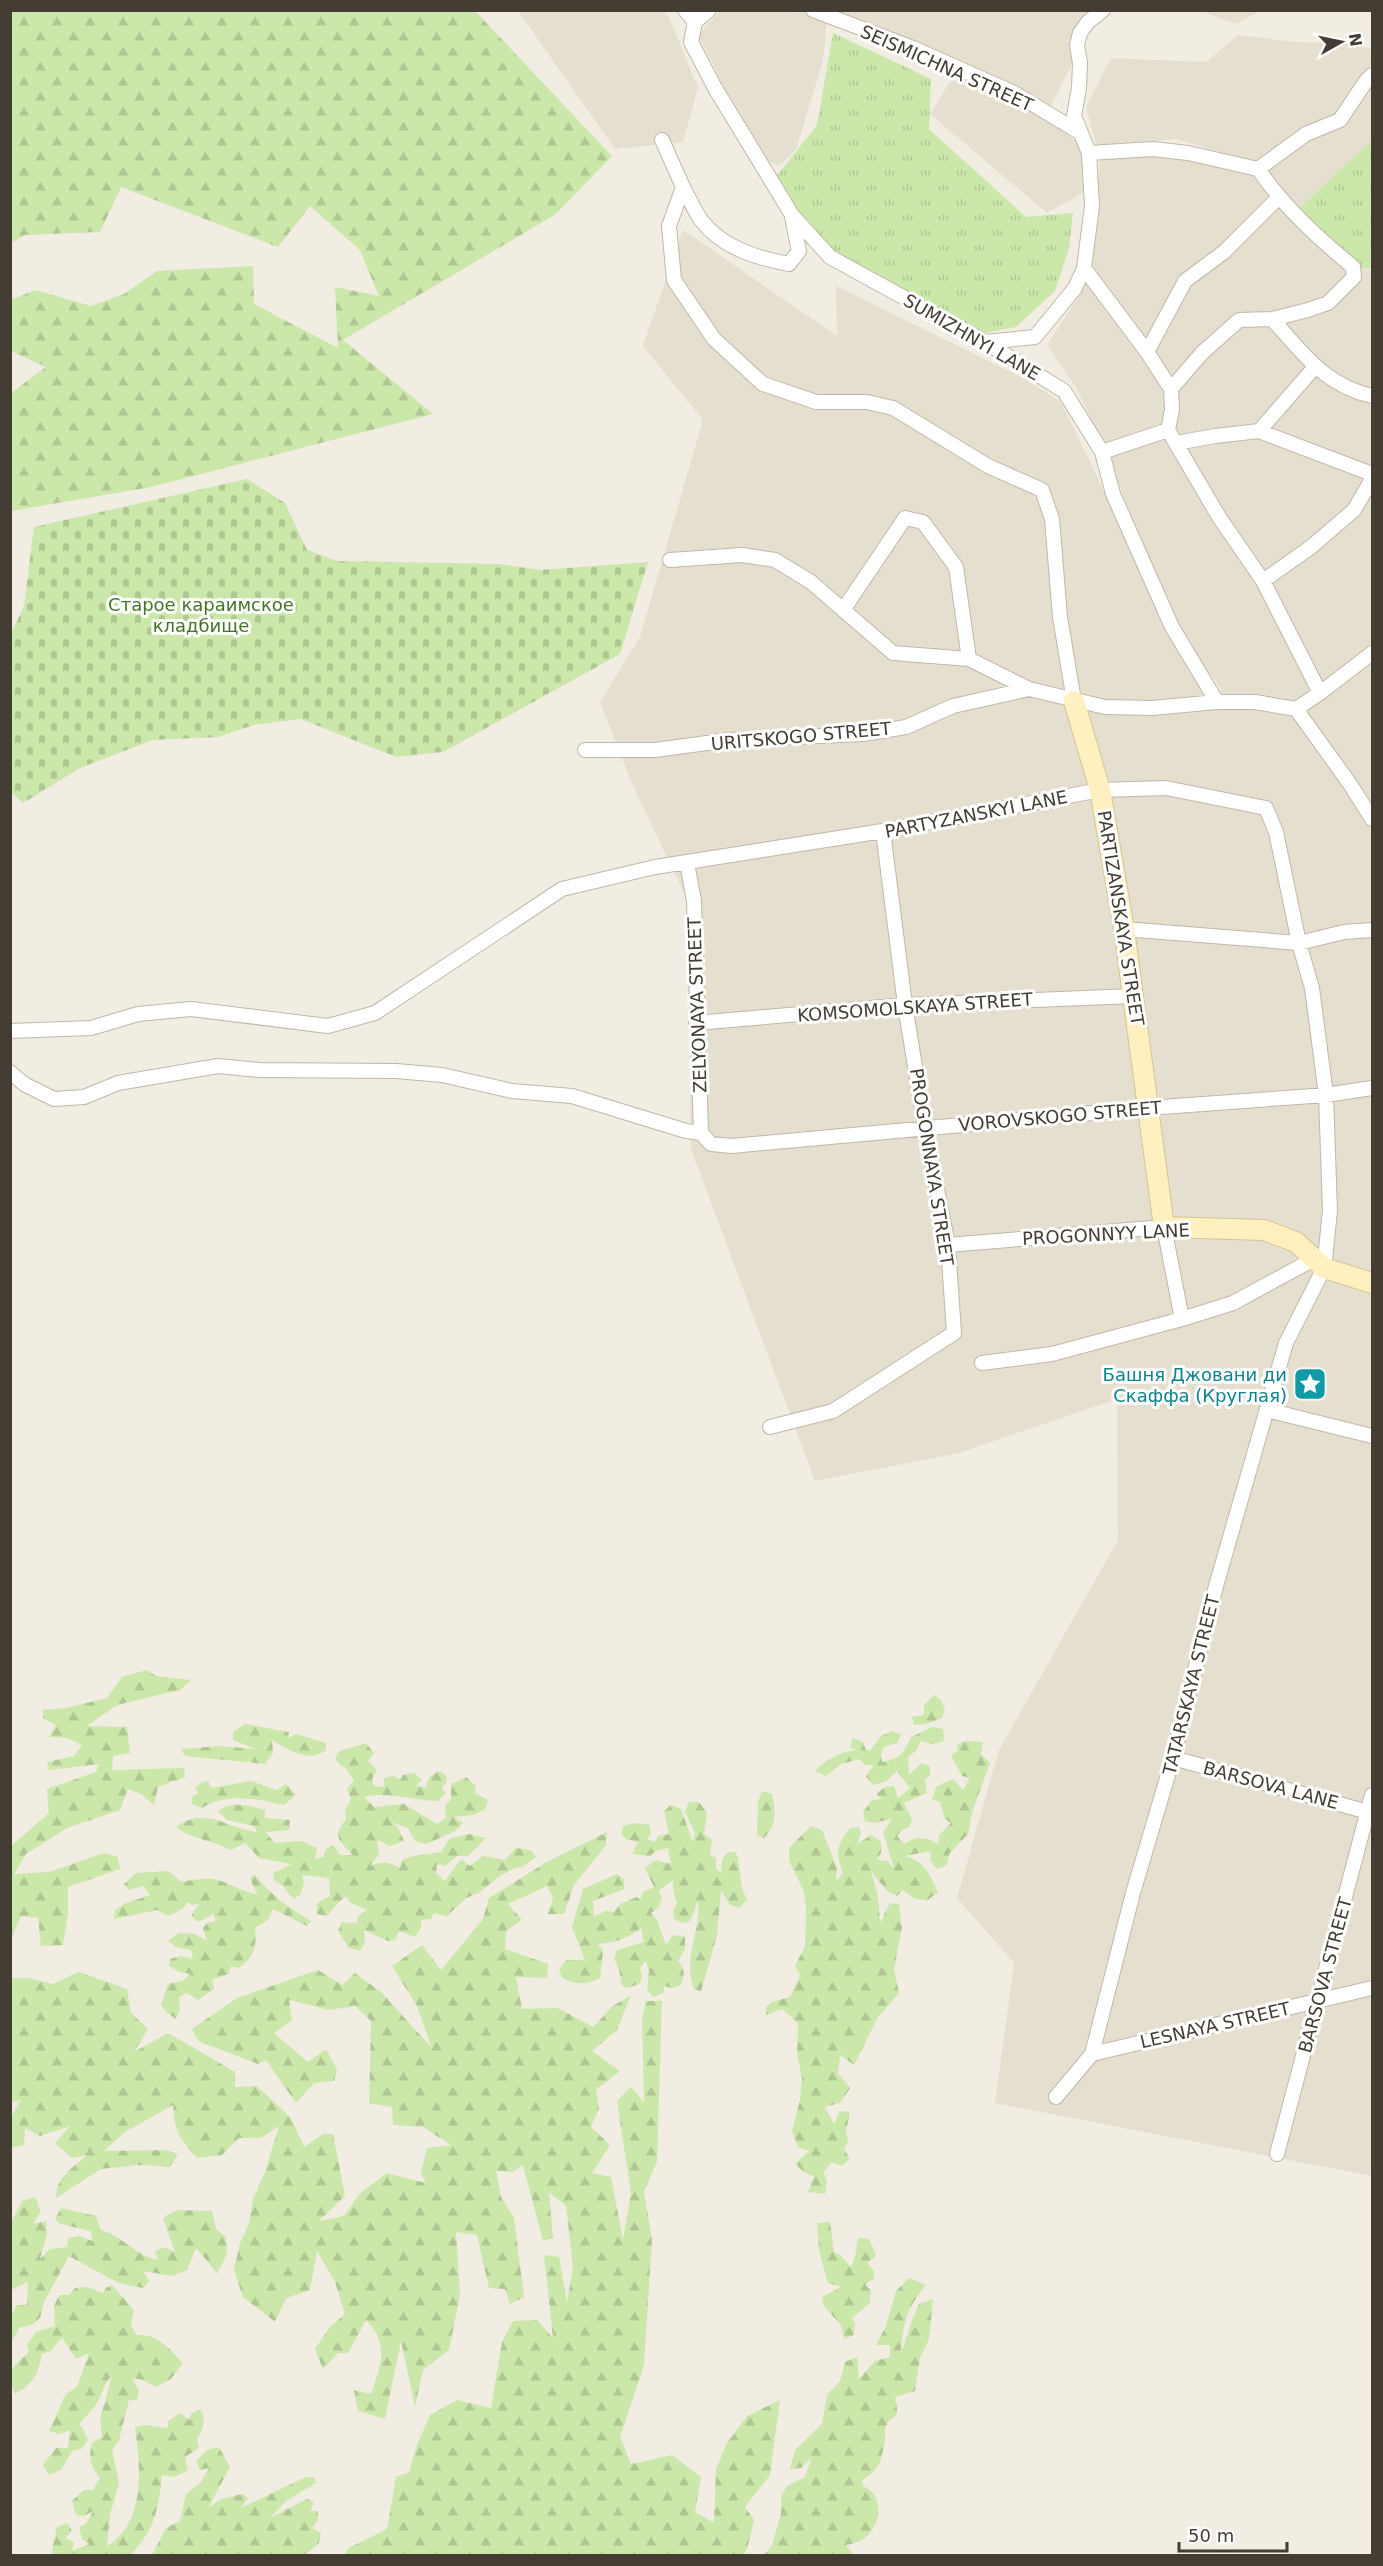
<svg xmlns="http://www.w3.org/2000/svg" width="1383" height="2566" font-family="'DejaVu Sans',sans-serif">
  <defs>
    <pattern id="grass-tufts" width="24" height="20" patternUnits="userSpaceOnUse" patternTransform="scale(1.5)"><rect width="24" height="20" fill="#cbe7aa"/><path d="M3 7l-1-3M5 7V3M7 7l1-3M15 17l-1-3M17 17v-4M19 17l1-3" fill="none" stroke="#b0c793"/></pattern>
    <pattern id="forest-firs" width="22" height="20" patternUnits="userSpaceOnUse" patternTransform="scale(1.5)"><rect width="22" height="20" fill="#cbe7aa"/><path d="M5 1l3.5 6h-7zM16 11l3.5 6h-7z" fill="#b0c793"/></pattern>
    <pattern id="cemetery-stones" width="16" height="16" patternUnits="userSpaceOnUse" patternTransform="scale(1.5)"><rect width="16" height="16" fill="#cbe7aa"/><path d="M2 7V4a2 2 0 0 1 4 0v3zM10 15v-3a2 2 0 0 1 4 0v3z" fill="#b0c793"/></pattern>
  </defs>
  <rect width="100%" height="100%" fill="#f1ede2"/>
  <path fill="#e5dfd0" d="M779,10L800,13L802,11H828L823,60L796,150L779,166L760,157L698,35L720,11Z
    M518,11H663L669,17L698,88L683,142L615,149Z
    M834,11H1099L1045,117L1081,145L1088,190L1047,213L930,114L951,80L958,61Z
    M1201,11H1261L1235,24Z
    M1238,35L1293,42L1356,43L1372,50V140L1296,211L1257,163L1176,139L1097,147L1086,107L1111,58L1206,62Z
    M1176,151L1256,169L1348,264L1372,271V2176L995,2103L1014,1963L957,1898L999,1750L1118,1540L1117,1399L959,1453L815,1481L691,1149L687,899L633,786L600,702L640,637L703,420L643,346L683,230L837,336L836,286L1023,378L1061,402L1192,672L1223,692L1170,618L1110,461L1076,387L1047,345L1085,287L1094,235L1100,158Z"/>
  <path fill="url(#grass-tufts)" d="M833,33L931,79L929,129L1026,217L1073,213L1069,248L1055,291L1016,327L979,334L828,249L772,182L817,125Z
    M1372,140V269L1353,267L1296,211Z"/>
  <path fill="url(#forest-firs)" d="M11,10L475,11L612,156L556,214L343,340L433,414L151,487L11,511V393L46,367L11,351V300L35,290L91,306L124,294L157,271L253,266L254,304L338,348L335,287L379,296L360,250L310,206L278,247L121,187L100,232L25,235L11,243Z
    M147,1670L156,1676L191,1680L180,1690L117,1705L87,1726L127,1727L130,1753L113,1756L112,1770L184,1768L185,1777L158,1787L154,1805L141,1794L128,1789L120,1810L67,1828L26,1854L14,1874L49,1872L104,1853L118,1857L120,1869L68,1887V1913L63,1945L41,1946L38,1918L21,1916L11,1939V1846L49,1813L47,1789L96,1772L99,1764L49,1770L47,1762L74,1756L82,1745L67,1738L49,1737L56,1725L43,1718V1710L65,1708L107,1698L122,1677Z
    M934,1695L941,1700L945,1710L942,1718L927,1724L914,1725L912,1717L924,1715V1705Z
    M245,1724L289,1732L288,1738L296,1734L326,1743V1750C309,1764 287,1749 272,1740L273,1753L265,1764L185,1756L181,1749L220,1746L256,1749L233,1740V1732Z
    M932,1727L943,1729L944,1741L934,1744L920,1741L917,1750L908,1757L909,1775L922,1763L930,1766V1775L925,1780L927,1793L904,1803L912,1819L909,1827L902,1830L897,1836L904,1844C918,1835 924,1837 938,1844L939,1835L951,1823L945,1819L940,1802L932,1800L936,1787L953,1779L963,1790L970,1778L962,1776L951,1756L958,1750L957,1744L967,1741L983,1742L981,1754L990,1763L973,1809L968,1834L949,1854L947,1865L937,1869L930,1860L931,1851L905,1856C925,1862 930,1874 938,1892L928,1900L915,1899L903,1890L897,1896L887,1891L871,1871L878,1896L880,1923L890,1903L899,1904L902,1927L894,1969L899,1993L878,2017L854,2065L840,2055L838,2073L850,2088L840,2103L825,2107L834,2124L840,2111L850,2112L846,2131L848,2142L844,2149L850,2159L842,2166L832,2162L823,2173L827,2180L825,2194L808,2192L814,2176L805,2173L795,2164L809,2151L798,2147L792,2131L800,2100L802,2078L797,2053L798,2023L782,2009L766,2015V2007L772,2002L790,1997L800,1975L795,1966L805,1946L806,1906L803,1889L789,1861V1848L811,1826L822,1830L837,1868L836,1881L843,1873C835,1851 837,1846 850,1828L859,1827L861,1834L856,1845L871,1835L881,1842V1853L877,1860L887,1861L894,1868L883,1832L892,1819L873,1823L865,1821L863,1812L872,1800L882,1799L876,1794L885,1787L894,1786L898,1798L910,1788L897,1771L885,1782L873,1785L866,1776L874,1765H865L860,1759L841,1764L826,1776L815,1771C828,1758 839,1752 857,1750L850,1747L853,1738L863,1742L866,1750L870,1751L881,1736L893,1731L901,1735L897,1743L884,1747L881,1755L882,1762C900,1759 904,1753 911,1737Z
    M366,1743L374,1753L368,1761L377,1770L372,1779L374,1786L384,1787V1778L393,1776L400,1780L403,1775L414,1773L422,1780L416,1786L427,1788C426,1779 431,1775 439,1771L447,1776L446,1783L442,1787L445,1794L438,1801C415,1801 386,1791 364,1797L374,1807L404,1804L437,1824L446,1818L445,1806L451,1799V1784L466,1777L475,1785L476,1794L488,1800L485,1809L473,1815L454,1817L463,1823L455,1831L427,1844L415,1841L408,1828L391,1822L398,1827L404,1841L390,1846L377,1840L379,1854L370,1866C382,1861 389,1862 400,1868L402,1860L409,1857L441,1852L449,1839L469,1834L486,1838L468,1856H457L445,1866L437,1864L436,1873L445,1881L461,1859L470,1866L483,1856L505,1860L516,1848L531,1850L536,1857L522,1867L512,1869L497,1878L479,1893L466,1898L447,1916L434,1913L431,1919L421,1920V1928L415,1937L399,1931L395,1940L388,1941L364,1930L365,1942L360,1951L349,1948L338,1931L342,1922L357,1923L358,1916L367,1910L351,1903L346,1896L335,1906L327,1916L317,1914V1903L330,1896L329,1878L302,1875L304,1883L300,1895L293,1899L283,1886L274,1880L273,1873L292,1864L259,1858L245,1843L231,1850C215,1841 189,1838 176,1827C207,1805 226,1829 257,1832L254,1826L227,1820L218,1811C233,1800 249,1806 265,1810V1818L290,1820L289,1830L265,1832L275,1843L302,1841L317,1848L315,1859L324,1857L326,1849L333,1845L340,1855H353C340,1841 331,1837 346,1819L345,1811L351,1799L347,1789L354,1781L346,1768L341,1766L335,1758L340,1751Z
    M208,1781L212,1788L251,1781L276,1790L286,1784L296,1795L284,1805C258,1799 226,1792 202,1808L192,1804L191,1798L198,1793L195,1788L202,1782Z
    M762,1791L772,1794C776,1812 777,1825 764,1838L757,1835L758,1802Z
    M689,1802H699L707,1813L704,1834L712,1840L710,1855L716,1858V1869L721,1873L722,1859L728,1852H735L738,1858L742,1889L747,1899L740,1908L730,1905L721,1890L717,1935L701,1992L694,1989C682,1959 701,1932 698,1901L690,1921L682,1923L674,1919L673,1911L677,1903L674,1896L673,1880L659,1891L662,1899L658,1908L651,1913L657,1920L666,1945L673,1935L685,1937V1949L678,1961C685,1969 685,1975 681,1985L672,1988L664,1986L663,1993L653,1997L647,1989L649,1972L646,1961L640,1968L642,1976L640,1983L629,1988L622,1986L619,1969L614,1958L617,1950L644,1942L641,1928C628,1939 615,1942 598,1944L603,1951L600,1978C585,1985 577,1985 562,1978L559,1969L566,1960H585L572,1927L583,1889L617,1874L624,1879V1889L593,1901L594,1917L605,1911L614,1912L620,1904L637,1897L641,1899L643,1892L654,1887L645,1868L656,1860L671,1864L668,1848L656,1851L650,1856L632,1854L638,1842L626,1839L621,1834L623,1826L635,1823L649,1825L651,1833L647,1839L655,1842L658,1836L669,1834L664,1811L671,1805L681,1809L693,1842L695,1833L685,1812Z
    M607,1832L606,1845L574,1885L564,1914H548L553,1897L547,1886L508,1904L522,1920L506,1931L505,1949L548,1964L547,1978L516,1977L522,2009L558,2008L593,2027L613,2006L631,1995L617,2030L592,2051L620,2071L596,2090L599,2108L591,2127L610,2145L592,2173L611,2177L623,2240L631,2193L617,2101L631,2087L644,2102L642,2018L646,2001H662L657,2161L644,2192L652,2240L644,2365L620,2437L631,2464L672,2455L701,2477L695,2512L714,2523L716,2469L727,2443L747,2416L780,2400L770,2475L745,2507L754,2520L747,2549L743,2556L344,2555L349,2548L387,2529L396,2477L409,2472L417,2445L430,2415L457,2400L491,2408L502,2342L513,2321L537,2320L553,2338L544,2255L559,2257L567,2303L573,2266L566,2206L549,2192L553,2238L543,2241L523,2165L512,2172L496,2171L501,2197L514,2218L524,2297L510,2304L505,2289L489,2288L477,2235L456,2232L460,2295L449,2350L423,2370L415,2407L401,2341L385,2419L358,2411L354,2390L371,2394C381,2364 390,2345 366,2320L348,2353H338L323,2369L315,2349L329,2328L345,2314L335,2282L317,2251L310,2290L286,2298L275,2322L243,2297L234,2270L240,2243L249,2224L253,2199L265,2172L279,2126L261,2138H239L222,2155L197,2158C178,2136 175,2133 173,2105L125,2132L104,2151L166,2150L178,2154L170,2167L138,2165L101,2169L56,2198C56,2177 73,2168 87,2155L72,2158L55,2143L70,2126L40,2136L25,2128L24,2145L11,2148V2117L21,2100L11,2102V1978H29L53,1984L79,1972L127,1989L131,2013L148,2029L134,2052L168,2033L235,2072V2087L257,2086L291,2118L304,2147L323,2134H333L345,2196L319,2221L344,2216L360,2193L387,2173L426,2183L421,2173L427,2148L451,2145L423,2127L393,2125L392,2107L369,2103L371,2021L355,2006L329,2010L289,2000L292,2020L274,2033L308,2062L326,2049L337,2070L334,2081L314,2083L296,2103L266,2060L258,2064L198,2041L192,2029L237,1998L318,1970L342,1985L355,1973L381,1992L432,2048L417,2006L392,1966L422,1945L441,1970L483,1919L489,1898L545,1863Z
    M168,1871L182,1882C225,1873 221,1885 258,1895L250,1879L254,1874C271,1895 288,1907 311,1921L307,1926L273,1909L269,1919L255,1928C257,1947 254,1957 239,1968L231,1966L228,1974L212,1980L214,1989L198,2000L187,1993L179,1997L180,2009L176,2019L166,2012L161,2004L168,1984L183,1981L190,1974L180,1972L169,1966L170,1959L181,1956L193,1959L191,1950L176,1947L168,1941L179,1933L195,1934L207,1941L203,1928L207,1923L216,1921L213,1914L198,1922L191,1916L196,1908L200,1904L192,1905L188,1902L182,1909L169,1916L157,1910L114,1919L115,1910L126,1903L150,1895L143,1886L129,1890L124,1884L136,1873Z
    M35,2197L41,2211L33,2224L46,2221L47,2234L40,2259L50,2249L67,2247L68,2238L80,2236L92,2241L91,2231L60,2224L55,2219L61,2208L96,2216L101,2230C122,2236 135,2255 158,2260L155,2252L163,2247L175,2252L163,2218L177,2210L212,2211L216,2229L226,2237L227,2254L217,2273L196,2248L187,2270L172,2276L143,2271L149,2281L143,2288L118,2283L69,2256L44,2302L40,2318L31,2325L19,2328L11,2343V2312L13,2313L17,2305H27L28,2282L11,2290V2223L22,2201Z
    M830,2222L834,2252L841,2256L851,2267L855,2257L858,2238L869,2239L876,2256L867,2263L874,2271V2279L865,2284L871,2291L870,2303L852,2318L855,2325L854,2335L844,2339L841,2325L824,2306L822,2297L841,2287L828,2283L819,2251L817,2223Z
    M909,2278L926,2285C907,2307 902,2325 901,2354L912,2320L919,2304L933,2299L929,2339L920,2358L915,2391L895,2397C901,2423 892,2412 886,2426C884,2430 886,2437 885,2441C881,2461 880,2470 862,2480L863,2486C887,2496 881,2529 860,2541C856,2543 850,2544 846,2545L852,2553L850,2555H764L772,2545L781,2514V2496L787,2486L805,2477L812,2457L801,2468L790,2469L795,2450L822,2424L827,2395L840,2381L845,2362L857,2357L859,2379L875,2361L890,2357V2345H876L886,2326L896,2291Z
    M112,2285L134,2310L131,2324L136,2335C157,2333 169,2349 183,2363L171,2379L155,2387L144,2380L132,2378L139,2391L137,2400H129L119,2440L112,2450L119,2483L110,2515L107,2546C147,2522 140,2466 135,2427L145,2425L168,2428V2421L180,2413L189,2420L191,2414L200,2409C207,2420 203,2428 197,2439L199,2448L185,2457L188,2470L175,2477L162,2475C158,2509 156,2528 131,2554L53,2555C51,2545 56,2538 56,2528L67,2523L72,2531L65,2538L74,2542L72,2551L89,2544L82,2539L79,2527L86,2524L93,2511L84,2516L76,2515L72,2501L84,2490H93L100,2478C91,2467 88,2457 92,2443L102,2437L100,2419L112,2376C102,2384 103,2396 95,2406C90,2413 84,2417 79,2425L82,2427L88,2440L82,2448L72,2451L61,2470L49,2475L43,2465L56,2448H68L70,2430L59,2434L49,2431L66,2394L77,2387L89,2353L76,2359L62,2337L51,2351L42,2354C37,2376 35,2382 15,2394C5,2371 13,2366 29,2352L27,2345L36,2332L55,2326L54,2306L59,2295H69L75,2288L87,2287L103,2293L106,2288Z
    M219,2447L230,2467L208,2508L221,2499L242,2494L248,2498L241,2508L306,2477H314L316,2483L286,2501L270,2518L307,2499L314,2502L310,2511H318V2520L312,2528L321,2533L319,2543L305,2555H152L166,2528L180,2521L186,2494L201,2482L209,2468L200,2470L196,2461L207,2450Z"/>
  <path fill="url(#cemetery-stones)" d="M247,479L285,503L307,550L337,561L500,564L540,570L648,562L620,654L443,752L396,757L301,719L254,725L218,737L153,740L80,768L23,803L11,792V634L24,606L34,527Z"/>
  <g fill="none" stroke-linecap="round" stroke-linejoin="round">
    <defs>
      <path id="street" d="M685,10L695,22L691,42L715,88L792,215L830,257L985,342L1064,391L1102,452L1113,494L1172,627L1217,702
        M813,10L913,48L1014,93L1079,132
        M695,22L709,10
        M662,140L683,187L669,226L674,280L714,339L763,384L816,402H867L893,408L988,466L1042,490L1052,519L1060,617L1074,701
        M1089,153L1153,149L1188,153L1258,169C1285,208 1317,237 1353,267L1354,277L1328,303L1308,310L1272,319
        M1258,169L1306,134L1340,120L1366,81L1372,75
        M683,187C689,198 694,210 701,220C722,248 757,258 789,264L799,251L792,217
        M1084,268L1147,352L1171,389L1172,409L1168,430L1219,517L1263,581L1320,693L1296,709
        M985,342L1035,337L1075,288L1084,268L1092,206L1089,153L1074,116L1079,88L1080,63L1077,45L1080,33L1088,22L1103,10
        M1147,352L1185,281L1224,252L1278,198
        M1171,389L1202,353L1239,320L1272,319C1303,353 1324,385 1372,396
        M1259,431L1314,368
        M1176,443L1215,436L1259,431L1372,474
        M1102,452L1168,430
        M670,560L742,555L775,560L811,582L893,653L969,659L1029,689
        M1263,581L1311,547L1354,510L1372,479
        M843,610L905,518L923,522L956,567L969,659
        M1320,693L1372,653
        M1296,709L1350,784L1372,819
        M585,750H655L729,740L863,734L906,727L953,706L1029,689L1105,707L1152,708L1217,702H1255L1296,709
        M687,863L694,901L701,1133L711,1144L732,1146L1148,1108L1326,1095L1372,1088
        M1124,929L1299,943L1344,932L1372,930
        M696,1023L905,1005L1134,996
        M10,1031L91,1028L138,1014L191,1009L328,1026L375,1013L562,889L655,867L883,831L1100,790L1166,788L1266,808L1276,832L1299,943L1312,988L1326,1095L1330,1211L1324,1268L1286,1343L1216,1586L1173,1758L1133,1893L1092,2054L1056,2097
        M10,1072L24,1084L54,1099L84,1097L118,1083L218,1066L259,1070L396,1071L442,1075L512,1091L572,1096L686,1131L701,1133
        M948,1245L1164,1227L1182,1319
        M982,1363L1052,1354L1182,1319L1233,1303L1314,1259
        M1267,1410L1372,1436
        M770,1427L833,1411L954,1333L948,1245L925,1128L905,1005L883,831
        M1173,1758L1368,1812
        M1092,2054L1372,1988
        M1277,2154L1372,1795"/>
      <path id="secondary" d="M1074,701L1100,790L1124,929L1164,1227L1264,1230L1296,1242L1324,1268L1372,1283"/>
    </defs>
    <use href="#street" stroke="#bfb8a8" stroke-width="16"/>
    <use href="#secondary" stroke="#d5c493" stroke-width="22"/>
    <use href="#street" stroke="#fff" stroke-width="14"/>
    <use href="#secondary" stroke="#fff0bf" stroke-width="20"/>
  </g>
  <defs>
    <symbol id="sight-square" viewBox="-11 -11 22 22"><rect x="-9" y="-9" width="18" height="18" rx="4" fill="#0f9aa8" stroke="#fff"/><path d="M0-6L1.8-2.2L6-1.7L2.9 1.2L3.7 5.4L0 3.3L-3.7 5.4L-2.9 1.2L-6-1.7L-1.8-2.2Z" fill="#fff"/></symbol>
  </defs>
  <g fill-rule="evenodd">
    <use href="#sight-square" x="1291" y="1365" width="38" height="38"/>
  </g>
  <g text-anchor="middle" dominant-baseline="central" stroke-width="6" stroke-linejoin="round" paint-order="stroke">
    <g font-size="18" fill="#433d33" stroke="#fff">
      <text transform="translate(947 68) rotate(24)">SEISMICHNA STREET</text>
      <text transform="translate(972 337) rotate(30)">SUMIZHNYI LANE</text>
      <text transform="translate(801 736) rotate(-5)">URITSKOGO STREET</text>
      <text transform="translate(976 814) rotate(-11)">PARTYZANSKYI LANE</text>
      <text transform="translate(1121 918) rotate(81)">PARTIZANSKAYA STREET</text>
      <text transform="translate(697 1005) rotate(-92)">ZELYONAYA STREET</text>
      <text transform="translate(915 1007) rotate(-4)">KOMSOMOLSKAYA STREET</text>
      <text transform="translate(1060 1116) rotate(-5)">VOROVSKOGO STREET</text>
      <text transform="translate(932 1167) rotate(81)">PROGONNAYA STREET</text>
      <text transform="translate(1106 1234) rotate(-3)">PROGONNYY LANE</text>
      <text transform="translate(1191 1685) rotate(-76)">TATARSKAYA STREET</text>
      <text transform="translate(1271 1785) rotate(15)">BARSOVA LANE</text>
      <text transform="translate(1325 1975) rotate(-75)">BARSOVA STREET</text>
      <text transform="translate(1215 2025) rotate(-13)">LESNAYA STREET</text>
    </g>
    <g font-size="18" fill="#437427" stroke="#fff">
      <text x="201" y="604">Старое караимское<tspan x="201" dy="21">кладбище</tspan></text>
    </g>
    <g font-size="18" fill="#0d838f" stroke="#fff" text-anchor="end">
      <text x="1287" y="1374">Башня Джовани ди<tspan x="1287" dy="21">Скаффа (Круглая)</tspan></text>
    </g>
  </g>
  <rect width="1383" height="2566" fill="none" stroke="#433d33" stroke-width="24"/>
  <g transform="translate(1341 42) rotate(81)" stroke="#ffffff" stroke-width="4.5" paint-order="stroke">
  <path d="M0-4.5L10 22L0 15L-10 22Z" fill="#433d33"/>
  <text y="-9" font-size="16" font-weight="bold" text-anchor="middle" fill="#433d33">N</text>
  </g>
  <path d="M1179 2542v9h108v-9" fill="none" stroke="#433d33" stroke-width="3"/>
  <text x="1188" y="2542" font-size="18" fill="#433d33" stroke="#ffffff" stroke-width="4.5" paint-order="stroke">50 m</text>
</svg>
